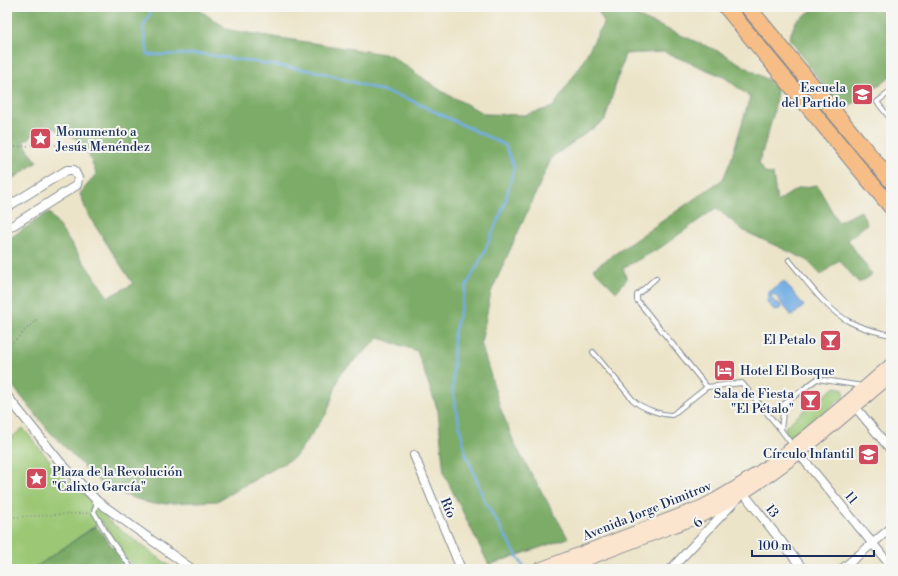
<svg xmlns="http://www.w3.org/2000/svg" width="898" height="576" font-family="'Libre Bodoni',serif">
  <rect width="100%" height="100%" fill="#f6f6f2"/>
  <filter id="ink" filterUnits="userSpaceOnUse"><feTurbulence type="fractalNoise" baseFrequency=".025" numOctaves="2"/><feDisplacementMap in="SourceGraphic" scale="8" xChannelSelector="R" yChannelSelector="G"/><feConvolveMatrix kernelMatrix="1 2 1 2 8 2 1 2 1" color-interpolation-filters="sRGB"/></filter>
  <filter id="wash" filterUnits="userSpaceOnUse"><feTurbulence type="fractalNoise" baseFrequency=".012" numOctaves="4" result="noise"/><feDisplacementMap in="SourceGraphic" scale="16" xChannelSelector="R" yChannelSelector="G"/><feGaussianBlur stdDeviation="0.9" result="paint"/><feColorMatrix in="noise" values="0 0 0 0 0 0 0 0 0 0 0 0 0 0 0 0 0 1.4 0 .05"/><feComposite in="paint" operator="in"/></filter>
  <g filter="url(#wash)">
    <rect width="100%" height="100%" fill="#ece4c8"/>
    <path fill="#9cc876" stroke="#5c7c6a" d="M836,387L843,389L845,396L805,428L789,436L785,431L786,426L812,404Z
      M23,428C42,451 59,474 82,492C92,500 102,506 112,515L106,519L174,569H135L121,552L102,521L33,569H7V442Z"/>
    <path fill="#7dac67" stroke="#4c6e62" d="M7,7H195L229,30L390,55L443,92L485,114L525,115L553,107L581,65L604,22L596,7H626L625,11L720,52L778,86L773,116L759,163L765,173L773,174L777,202L798,188L817,185L838,222L861,211L867,224L848,240L872,275L859,283L839,260L821,275L807,260L744,231L716,208L660,248L623,268L627,279L616,292L593,269L723,179L731,160L750,97L724,77L664,52L625,54L605,120L552,157L491,292L481,343L500,407L515,445L568,538L489,565L444,474L438,411L417,351L379,338L340,374L327,413L295,457L217,501L152,504L106,489L49,431L7,379V240L49,212L108,297L133,284L88,215L80,194L96,174C85,140 80,139 48,126L23,142L37,162L7,183Z
      M817,7H891V76L842,112L789,38L796,21Z
      M96,526L128,566L123,569H33Z"/>
    <path fill="#73ade3" stroke="#476ea0" d="M784,281L804,306L792,316L774,294L771,297L775,302L781,305V309L774,310L767,302L769,292Z"/>
    <g fill="none" stroke-linecap="round" stroke-linejoin="round">
      <path stroke="#73ade3" stroke-width="2.5" d="M153,7L143,28L148,55L202,54L320,72L406,98L505,145L514,167L505,203L484,253L466,287L454,334L453,394L465,451L485,502L525,569"/>
    </g>
  </g>
  <g filter="url(#ink)">
    <g fill="none" stroke-linecap="round" stroke-linejoin="round">
      <defs>
        <path id="lane" d="M889,117L877,102L891,91
          M789,260C807,281 825,309 850,322C863,329 877,332 891,335
          M656,278L637,295V300L707,387
          M593,352L633,400C641,408 661,415 672,415L707,387L742,383L781,430
          M793,446L781,430L784,404L817,379L863,386
          M97,502L94,512L110,539L132,569"/>
        <path id="street" d="M7,207L67,170H74L78,178L77,185L7,229
          M7,396L60,462L97,501L192,569
          M852,403L891,450
          M796,450L891,566
          M414,455L461,569
          M741,490L803,569
          M671,569L735,501
          M842,569L891,528"/>
        <path id="secondary" d="M538,569L702,506C772,470 831,415 891,364
          M563,569L707,514C774,480 834,425 891,376"/>
        <path id="highway" d="M726,7L891,207
          M748,7L891,181"/>
      </defs>
      <use href="#lane" stroke="#848a93" stroke-width="6"/>
      <use href="#street" stroke="#848a93" stroke-width="10"/>
      <use href="#secondary" stroke="#848a93" stroke-width="13"/>
      <use href="#highway" stroke="#848a93" stroke-width="17"/>
      <path stroke="#848a93" stroke-width="1.5" stroke-dasharray="1 3" stroke-linecap="butt" d="M7,148C33,144 59,144 85,147
        M7,348L38,318
        M888,433L891,431
        M7,514L14,517L88,513"/>
      <use href="#lane" stroke="#fff" stroke-width="4"/>
      <use href="#street" stroke="#fff" stroke-width="8"/>
      <use href="#secondary" stroke="#fbe5cf" stroke-width="11"/>
      <use href="#highway" stroke="#f6be86" stroke-width="15"/>
    </g>
  </g>
  <defs>
    <symbol id="university-square" viewBox="-11 -11 22 22"><rect x="-9" y="-9" width="18" height="18" rx="4" fill="#d1495b" stroke="#f6f6f2"/><path d="M0-5L7-2L0 1L-7-2ZM-4 1L0 2.5L4 1V4Q0 6-4 4Z" fill="#fff"/></symbol>
    <symbol id="sight-square" viewBox="-11 -11 22 22"><rect x="-9" y="-9" width="18" height="18" rx="4" fill="#d1495b" stroke="#f6f6f2"/><path d="M0-6L1.8-2.2L6-1.7L2.9 1.2L3.7 5.4L0 3.3L-3.7 5.4L-2.9 1.2L-6-1.7L-1.8-2.2Z" fill="#fff"/></symbol>
    <symbol id="bar-square" viewBox="-11 -11 22 22"><rect x="-9" y="-9" width="18" height="18" rx="4" fill="#d1495b" stroke="#f6f6f2"/><path d="M-6-5H6L.8 .8V4.5H3.5V6h-7V4.5H-.8V.8Z" fill="#fff"/></symbol>
    <symbol id="hotel-square" viewBox="-11 -11 22 22"><rect x="-9" y="-9" width="18" height="18" rx="4" fill="#d1495b" stroke="#f6f6f2"/><path d="M-6-4.5h1.5V1H6V5H4.5V3h-9V5H-6ZM-4 0a1.8 1.8 0 1 1 3.6 0ZM.5 0V-2.5h3Q6-2.5 6 0Z" fill="#fff"/></symbol>
    <symbol id="school-square" viewBox="-11 -11 22 22"><rect x="-9" y="-9" width="18" height="18" rx="4" fill="#d1495b" stroke="#f6f6f2"/><path d="M0-5L7-2L0 1L-7-2ZM-4 1L0 2.5L4 1V4Q0 6-4 4Z" fill="#fff"/></symbol>
  </defs>
  <g fill-rule="evenodd">
    <use href="#university-square" x="850" y="82" width="25" height="25"/>
    <use href="#sight-square" x="28" y="126" width="25" height="25"/>
    <use href="#bar-square" x="818" y="328" width="25" height="25"/>
    <use href="#hotel-square" x="712" y="358" width="25" height="25"/>
    <use href="#bar-square" x="798" y="388" width="25" height="25"/>
    <use href="#school-square" x="856" y="442" width="25" height="25"/>
    <use href="#sight-square" x="24" y="466" width="25" height="25"/>
  </g>
  <g text-anchor="middle" dominant-baseline="central" stroke-width="4" stroke-linejoin="round" paint-order="stroke">
    <g font-size="13" fill="#1b2f5e" stroke="#f6f6f2" text-anchor="end">
      <text x="846" y="88">Escuela<tspan x="846" dy="15">del Partido</tspan></text>
      <text x="56" y="132" text-anchor="start">Monumento a<tspan x="56" dy="15">Jesús Menéndez</tspan></text>
      <text x="816" y="340">El Petalo</text>
      <text x="740" y="371" text-anchor="start">Hotel El Bosque</text>
      <text x="794" y="394">Sala de Fiesta<tspan x="794" dy="15">"El Pétalo"</tspan></text>
      <text x="854" y="454">Círculo Infantil</text>
      <text x="52" y="472" text-anchor="start">Plaza de la Revolución<tspan x="52" dy="15">"Calixto García"</tspan></text>
    </g>
    <g font-size="13" fill="#1b2f5e" stroke="#f6f6f2">
      <text transform="translate(851 498) rotate(50)">11</text>
      <text transform="translate(448 508) rotate(68)">Río</text>
      <text transform="translate(647 511) rotate(-22)">Avenida Jorge Dimitrov</text>
      <text transform="translate(772 511) rotate(52)">13</text>
      <text transform="translate(698 523) rotate(-47)">6</text>
    </g>
  </g>
  <rect width="898" height="576" fill="none" stroke="#f6f6f2" stroke-width="24"/>
  <path d="M752 550v6h122v-6" fill="none" stroke="#1b2f5e" stroke-width="2"/>
  <text x="758" y="550" font-size="12" fill="#1b2f5e" stroke="#f6f6f2" stroke-width="3" paint-order="stroke">100 m</text>
</svg>
